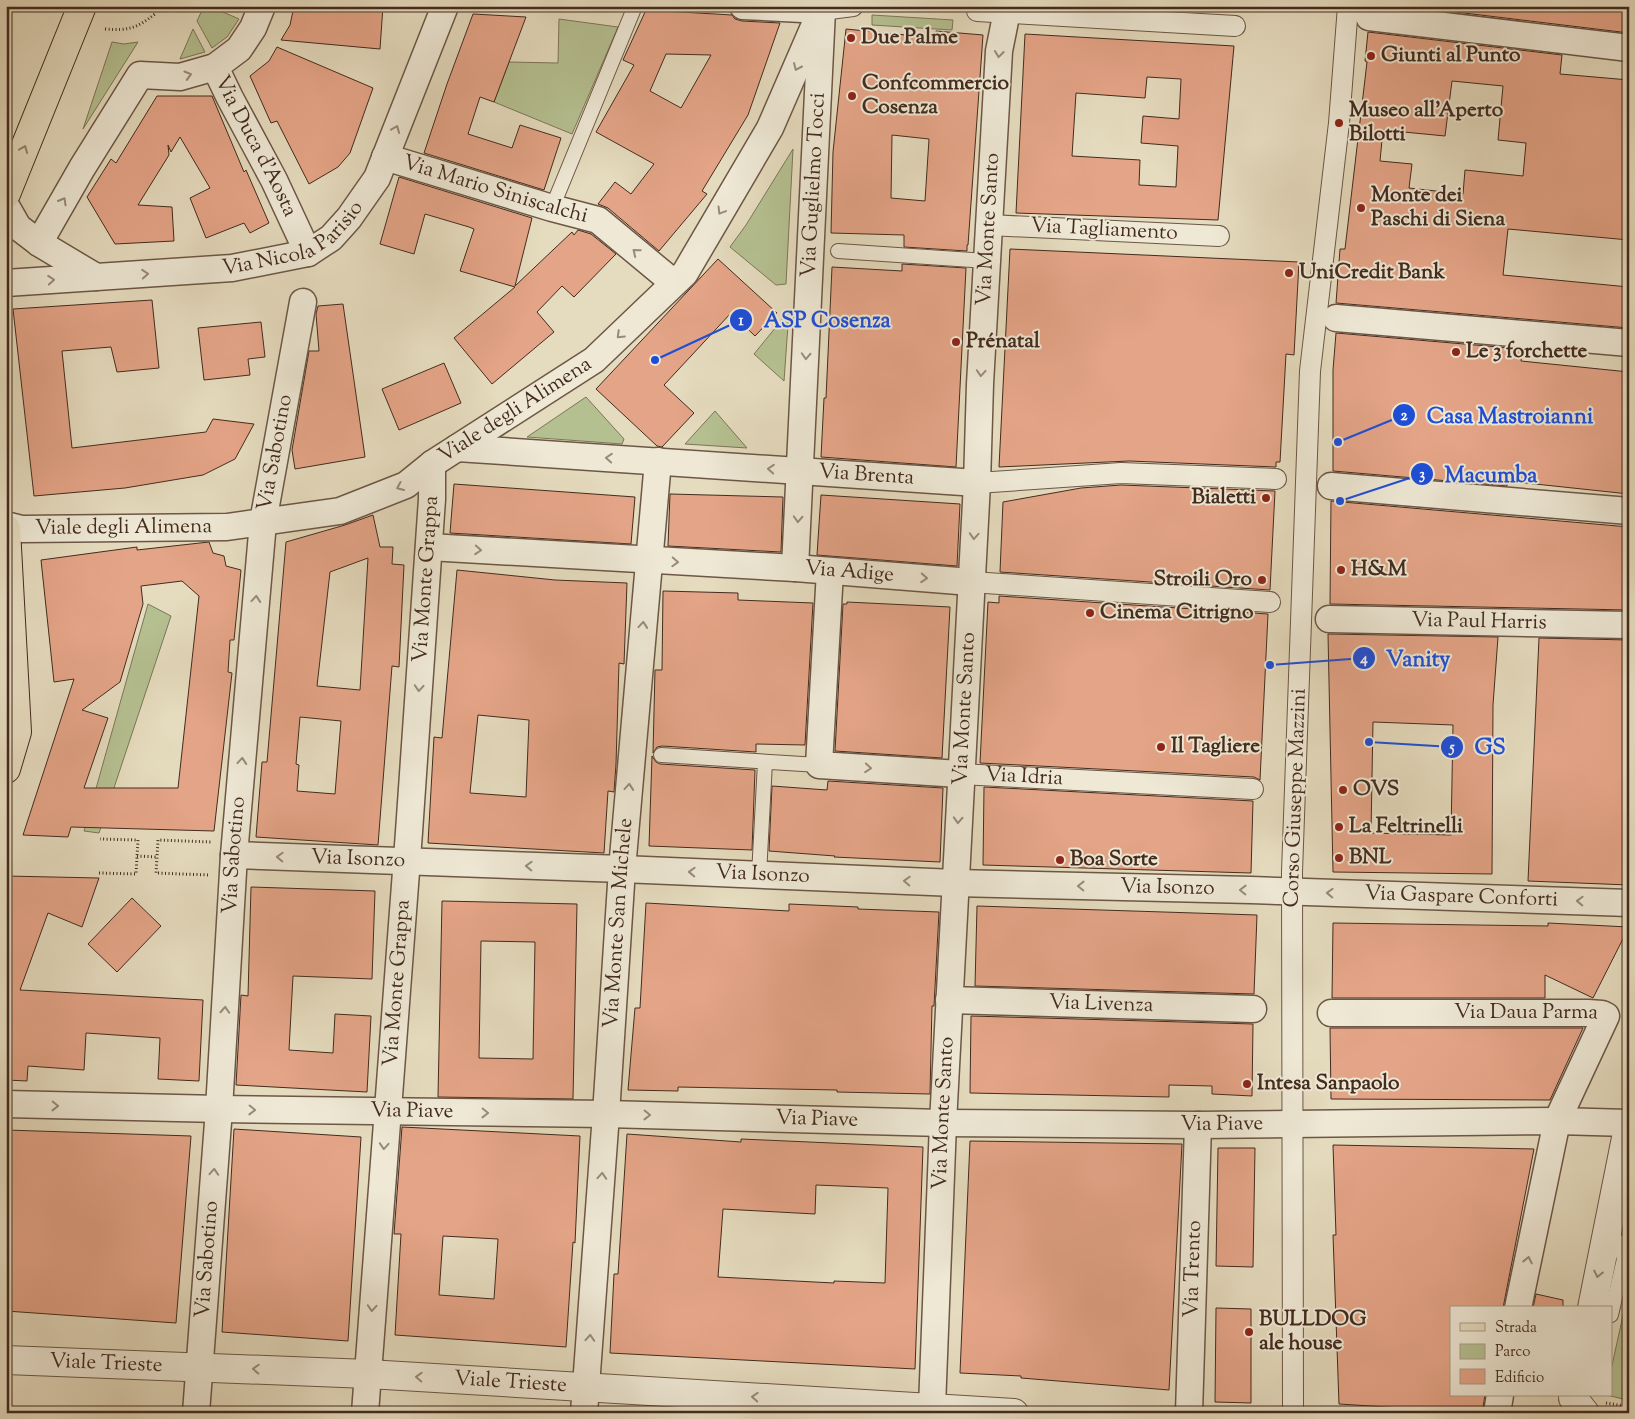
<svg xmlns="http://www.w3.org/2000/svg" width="1635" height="1419" font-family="'Sorts Mill Goudy',serif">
  <rect width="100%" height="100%" fill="#e5dbbe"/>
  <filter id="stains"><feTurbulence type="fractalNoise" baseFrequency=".004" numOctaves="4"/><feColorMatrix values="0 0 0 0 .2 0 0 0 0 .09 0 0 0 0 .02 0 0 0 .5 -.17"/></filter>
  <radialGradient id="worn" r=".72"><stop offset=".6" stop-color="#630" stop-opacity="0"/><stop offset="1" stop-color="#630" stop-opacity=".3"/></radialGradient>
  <path fill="#b5c091" stroke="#7c7658" d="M204,6H209L239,19L227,37L212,48L197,21Z
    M872,15L953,20L952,30L872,25Z
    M559,19L618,27L572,134L494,102L509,62L558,63Z
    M193,29L205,52L180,59Z
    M112,42L124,44L138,42L83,129Z
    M793,149L786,284L776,285L730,247L746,225Z
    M789,311L784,381L754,354Z
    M586,397L624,439L622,444L527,437Z
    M715,411L747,448L685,444Z
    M148,604L171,616L99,833L84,831Z
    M1629,1288V1390L1627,1400L1607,1395H1611V1370Z"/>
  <path fill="#e4a487" stroke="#432b1e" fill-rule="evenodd" d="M294,6H383L380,49L281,40L290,25Z
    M1406,6H1629V33Z
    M646,10L732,15L735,19L742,21L780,23L748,115L702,191L707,194L659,251L608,208L598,204L615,182L631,194L654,164L596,132L634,65L623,60ZM666,54L711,55L681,108L650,91Z
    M473,14L526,17L494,102L480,97L468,134L512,148L520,125L561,138L544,190L424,153L447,84Z
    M846,29L936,38V31L983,35L968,245H967V251L904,247V235L831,233L833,152ZM892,135L929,139L925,201L891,198Z
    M1368,32L1562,55L1560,74L1629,80V240L1508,229L1503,275L1629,287V328L1336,303L1340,249H1345L1367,62L1365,61ZM1452,81L1503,86L1498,140L1526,143L1523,176L1465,170L1463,194L1409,188L1412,164L1380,161L1383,130L1445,136Z
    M1025,34L1234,46L1218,220L1016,213ZM1147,77L1181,79L1179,119L1143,116L1141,143L1178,146L1176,187L1139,185L1140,160L1072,156L1076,93L1145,98Z
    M277,47L373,88L350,153L338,167L309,184L277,121L271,123L250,76L269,61Z
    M157,96H212L244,172L246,170L269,223L250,233L244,223L206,238L190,198L210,188L180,137L171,152L168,145L169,155L138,205L172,207L174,241L115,244L87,197L111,159L116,163Z
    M399,177L532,218L515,286L572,232L574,235L578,230L591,234L616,254L574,297L562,286L537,312L554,332L492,384L454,338L515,287L460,271L474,229L469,227L425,214L414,254L380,244Z
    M1010,249L1299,262L1294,355L1286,354L1280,462H1276V467L1129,461L999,467Z
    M718,259L777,313L755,336L731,313L664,385L694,413L662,447L657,446L596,389Z
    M902,264L966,268L956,467L821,457L824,398H826L832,267L902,271Z
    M152,300L159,368L117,372L111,347L62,351L72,448L206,432L213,419L254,424L235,459L203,475L125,488L34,496L13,309Z
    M343,304L365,457L295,469L292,450L309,351H319L316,314L318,306Z
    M261,322L265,357L248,359L250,375L204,380L198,328Z
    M1336,333L1522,349L1521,361L1629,372V494L1507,481V486L1333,471V370Z
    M444,363L461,403L399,430L382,389Z
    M454,484L635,497L631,544L450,533Z
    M1121,485L1275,491L1270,590L1000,572L1003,502L1081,488Z
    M670,494L783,497L781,552L668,546Z
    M821,495L960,504L957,566L817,555Z
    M1331,501L1629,527V610L1330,604Z
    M373,515L380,547H393L392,564L404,565L399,667L392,666L378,845L256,837L262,762H267L286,542L345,525ZM368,558L360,690L317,686L330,572ZM300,717L341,721L335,794L297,791L299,765L296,764Z
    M209,542L213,553L224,556L226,566L241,570L234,640H230L228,672L232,673L214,831L71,827L68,837L23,835L74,679L54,682L41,560L137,547V550ZM182,581L199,596L178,788H84L108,718L82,710L120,682L143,604L141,586Z
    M457,570L555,580L627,583L624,664L619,663L616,764L614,792L608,791L604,853L428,843L434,737L442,738ZM478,715L529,720L526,797L470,793Z
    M663,591L738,593V600L813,603L805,745L756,744V752L662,746L657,747L653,753L655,670H662Z
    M999,596L1268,614L1260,780L1254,777L980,763L988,602L999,603Z
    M847,602L950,607L942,758L835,751L843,604H847Z
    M1328,634L1498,637L1493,705L1492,874L1333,872ZM1373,722L1453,725L1451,835L1371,833Z
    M1539,638L1629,640V885L1528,881Z
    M652,756L656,762L660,764L755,770L752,850L649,846Z
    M828,781L943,788L940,862L834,857L835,856L769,851L772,786L827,790Z
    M984,787L1253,801L1251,873L983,865Z
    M6,876L99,878L82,927L48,913L20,990L203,1000L199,1081L158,1079L160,1038L86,1033L84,1070L28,1066L27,1081L6,1080Z
    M251,887L375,891L372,979L293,976L289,1050L333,1053L335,1014L371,1016L367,1092L236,1085L241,995L248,996Z
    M132,898L161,926L117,972L88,944Z
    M442,901L577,904L573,1099L438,1097ZM481,941L535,942L533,1059L479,1058Z
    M646,903L789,911V904L858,907V909L939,912L934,1006H932L930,1094L837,1092V1090L678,1087V1091L628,1090L635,1008H640Z
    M977,906L1257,915L1254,994L975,986Z
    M1333,923L1548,926V923L1629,927L1593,998L1545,975V998H1332Z
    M971,1016L1253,1024L1252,1096L1212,1094V1086L1169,1085V1097L970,1093Z
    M1330,1028H1583L1550,1100L1331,1099Z
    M402,1127L580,1136L575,1243L573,1242L566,1347L395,1335L401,1234H394ZM443,1236L498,1239L494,1299L439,1295Z
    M234,1129L361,1137L348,1341L222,1332Z
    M6,1130L191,1136L176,1323L6,1311Z
    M627,1134L741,1142V1139L923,1147L915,1369L610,1353L614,1274H618ZM816,1185L888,1188L885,1283L834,1281V1283L718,1277L723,1209L815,1214Z
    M970,1141L1182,1144L1169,1390L1021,1378V1376L960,1373Z
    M1333,1145L1534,1149L1503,1308H1451V1395H1485L1482,1413L1339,1404L1333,1235H1336Z
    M1218,1148H1255L1253,1267L1216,1266Z
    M1536,1294L1563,1300V1308H1533Z
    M1216,1308L1251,1309V1403L1215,1402Z"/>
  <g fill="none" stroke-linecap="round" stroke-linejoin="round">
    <defs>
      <path id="service" d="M552,208L635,6
        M838,251L987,261
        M661,755L819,765
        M759,875L765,762
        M1607,1232L1620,1243L1624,1259L1611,1315"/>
      <g id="pedestrian">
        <path d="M822,10L853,6"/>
        <path d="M977,11L1235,26"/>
        <path d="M989,225L1219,236"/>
        <path d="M977,483L1121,473L1276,479"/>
        <path d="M971,582L1270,602"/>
        <path id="s1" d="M960,774L1253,789"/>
        <path d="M1293,1413L1292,872L1310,371L1339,123L1348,6"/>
      </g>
      <g id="minor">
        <path d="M743,6L822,10L795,568"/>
        <path d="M1369,17L1629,48"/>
        <path id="s2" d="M215,67L230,98L274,180L308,253"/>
        <path id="s3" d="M385,157L552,208L598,220L674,283"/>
        <path d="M6,206L18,227L39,243L96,277"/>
        <path d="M39,243L82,168L140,75L180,77L215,67L239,49L253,28L262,6"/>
        <path id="s4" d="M6,283L232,268L308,253L331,238L349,218L377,178L445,6"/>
        <path d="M1336,318L1629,343"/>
        <path id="s5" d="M457,448L977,483"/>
        <path d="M1331,486L1629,511"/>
        <path id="s6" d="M6,525L22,529L227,527L340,511L406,485L432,464L594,360L685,273L770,128L823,6"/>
        <path id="s7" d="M429,547L795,568L971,582"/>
        <path d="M830,571L819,765L960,774"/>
        <path id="s8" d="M1329,619L1629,625"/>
        <path id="s9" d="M234,855L622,869L955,883L1251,890L1629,903"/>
        <path id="s10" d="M949,1000L1253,1009"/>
        <path id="s11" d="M1331,1013H1588L1602,1014L1606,1016L1557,1121L1518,1308"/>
        <path id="s12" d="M6,1104L219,1109L606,1114L943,1123L1198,1125L1557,1121L1629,1123"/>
        <path id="s13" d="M932,1407L943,1123L977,483L980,384L999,51L1008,6"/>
        <path id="s14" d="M196,1413L219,1109L234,855L263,522L303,302"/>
        <path id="s15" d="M365,1413L409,832L432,499V464"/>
        <path id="s16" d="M584,1413L606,1114L622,869L658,461"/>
        <path id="s17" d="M1189,1413L1198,1125"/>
        <path d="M1497,1413L1500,1395"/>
      </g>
      <g id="tertiary">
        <path d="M1592,1308L1629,1123"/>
        <path id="s18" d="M6,1360L368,1374L1014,1413"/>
        <path d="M1573,1398L1585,1413"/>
      </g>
      <path id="primary" d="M6,194L82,6
        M6,529L17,732L6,769"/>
    </defs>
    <use href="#service" stroke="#6c5746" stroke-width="16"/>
    <use href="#pedestrian" stroke="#6c5746" stroke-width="22"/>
    <use href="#minor" stroke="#6c5746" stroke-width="29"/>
    <use href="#tertiary" stroke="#6c5746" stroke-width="30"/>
    <use href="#primary" stroke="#432b1e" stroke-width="30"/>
    <path stroke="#432b1e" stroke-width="3" stroke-dasharray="1 2.5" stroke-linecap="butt" d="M890,6L957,10
      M105,29C128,31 137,28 155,14
      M137,856L157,857
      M99,873L136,874L138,840L100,839
      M208,875L156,873L158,840L211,842
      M1606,1403L1625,1406"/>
    <use href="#service" stroke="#eee8d5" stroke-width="14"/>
    <use href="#pedestrian" stroke="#eee8d5" stroke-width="20"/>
    <use href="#minor" stroke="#eee8d5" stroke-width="26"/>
    <use href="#tertiary" stroke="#eee8d5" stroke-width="28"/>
    <use href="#primary" stroke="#e5dbbe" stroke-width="28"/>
  </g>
  <defs><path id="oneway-chevron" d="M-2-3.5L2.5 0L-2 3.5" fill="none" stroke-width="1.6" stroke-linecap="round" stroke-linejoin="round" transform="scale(1.25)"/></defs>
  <g stroke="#988a7a">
    <use href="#oneway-chevron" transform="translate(999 54) rotate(96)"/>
    <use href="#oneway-chevron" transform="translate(797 67) rotate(114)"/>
    <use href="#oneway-chevron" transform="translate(188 75) rotate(-16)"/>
    <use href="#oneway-chevron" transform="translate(396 129) rotate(-68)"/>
    <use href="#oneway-chevron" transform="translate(63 201) rotate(-60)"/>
    <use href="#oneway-chevron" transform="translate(721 211) rotate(121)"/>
    <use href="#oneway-chevron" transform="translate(636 252) rotate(-141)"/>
    <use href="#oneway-chevron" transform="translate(145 274) rotate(-4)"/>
    <use href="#oneway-chevron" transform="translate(51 280) rotate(-4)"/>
    <use href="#oneway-chevron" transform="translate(620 335) rotate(136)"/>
    <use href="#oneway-chevron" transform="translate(806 356) rotate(93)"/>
    <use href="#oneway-chevron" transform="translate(981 373) rotate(94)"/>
    <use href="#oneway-chevron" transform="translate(609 458) rotate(-176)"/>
    <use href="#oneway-chevron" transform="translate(771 469) rotate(-176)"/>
    <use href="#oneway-chevron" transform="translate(400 487) rotate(156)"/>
    <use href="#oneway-chevron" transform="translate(798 519) rotate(93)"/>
    <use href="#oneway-chevron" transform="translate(974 536) rotate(94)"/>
    <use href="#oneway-chevron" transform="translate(478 550) rotate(4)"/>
    <use href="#oneway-chevron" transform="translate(675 562) rotate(3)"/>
    <use href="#oneway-chevron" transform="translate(924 578) rotate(4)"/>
    <use href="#oneway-chevron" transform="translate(256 599) rotate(-85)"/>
    <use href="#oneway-chevron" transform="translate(643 625) rotate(-85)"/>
    <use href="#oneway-chevron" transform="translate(419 688) rotate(94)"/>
    <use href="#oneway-chevron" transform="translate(242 761) rotate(-85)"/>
    <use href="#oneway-chevron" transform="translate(868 768) rotate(4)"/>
    <use href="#oneway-chevron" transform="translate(629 787) rotate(-85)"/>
    <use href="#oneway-chevron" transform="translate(958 820) rotate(93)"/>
    <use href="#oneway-chevron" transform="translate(280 857) rotate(-178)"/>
    <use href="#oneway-chevron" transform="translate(529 866) rotate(-178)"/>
    <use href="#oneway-chevron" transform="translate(692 872) rotate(-178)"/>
    <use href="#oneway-chevron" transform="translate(907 881) rotate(-177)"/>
    <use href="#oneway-chevron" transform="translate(1081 886) rotate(-179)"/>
    <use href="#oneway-chevron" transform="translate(1243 890) rotate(-179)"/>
    <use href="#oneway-chevron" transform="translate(1330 893) rotate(-178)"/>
    <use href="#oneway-chevron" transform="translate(1580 901) rotate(-178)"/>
    <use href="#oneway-chevron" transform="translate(225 1010) rotate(-87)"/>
    <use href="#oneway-chevron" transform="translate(55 1106) rotate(1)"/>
    <use href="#oneway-chevron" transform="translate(252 1110) rotate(1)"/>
    <use href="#oneway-chevron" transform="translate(485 1113) rotate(1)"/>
    <use href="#oneway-chevron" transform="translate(647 1115) rotate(1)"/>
    <use href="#oneway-chevron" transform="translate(384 1146) rotate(94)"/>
    <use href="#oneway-chevron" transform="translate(214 1172) rotate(-86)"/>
    <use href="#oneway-chevron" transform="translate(602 1176) rotate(-86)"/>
    <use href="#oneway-chevron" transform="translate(1528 1260) rotate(-78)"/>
    <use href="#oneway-chevron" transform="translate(1598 1274) rotate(102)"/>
    <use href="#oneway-chevron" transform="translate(372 1308) rotate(94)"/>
    <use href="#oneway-chevron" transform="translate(590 1338) rotate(-86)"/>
    <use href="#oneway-chevron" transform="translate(256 1369) rotate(-177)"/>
    <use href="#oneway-chevron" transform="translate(419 1377) rotate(-177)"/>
    <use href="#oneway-chevron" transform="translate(755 1397) rotate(-177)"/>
  </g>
  <use stroke="#94836e" href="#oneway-chevron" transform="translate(24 149) rotate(-68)"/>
  <g fill="#8f2418" stroke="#eee8d5" stroke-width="2">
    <circle cx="851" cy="38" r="5"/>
    <circle cx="1371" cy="56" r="5"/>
    <circle cx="852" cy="96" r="5"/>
    <circle cx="1339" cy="123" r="5"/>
    <circle cx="1361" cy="208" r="5"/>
    <circle cx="1289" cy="273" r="5"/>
    <circle cx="956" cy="342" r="5"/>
    <circle cx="1456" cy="352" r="5"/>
    <circle cx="1266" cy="498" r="5"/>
    <circle cx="1341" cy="570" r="5"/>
    <circle cx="1262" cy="580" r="5"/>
    <circle cx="1090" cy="613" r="5"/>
    <circle cx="1161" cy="747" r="5"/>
    <circle cx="1343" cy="790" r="5"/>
    <circle cx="1339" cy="827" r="5"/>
    <circle cx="1339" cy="858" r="5"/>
    <circle cx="1060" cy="860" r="5"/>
    <circle cx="1247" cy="1084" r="5"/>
    <circle cx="1249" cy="1332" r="5"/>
  </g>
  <g text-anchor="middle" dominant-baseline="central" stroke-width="4" stroke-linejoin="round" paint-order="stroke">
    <g font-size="21" font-weight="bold" fill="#432b1e" stroke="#eee8d5" text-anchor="start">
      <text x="861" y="38">Due Palme</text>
      <text x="1381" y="56">Giunti al Punto</text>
      <text x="862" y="84">Confcommercio<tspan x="862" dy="24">Cosenza</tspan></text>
      <text x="1349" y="111">Museo all'Aperto<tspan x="1349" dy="24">Bilotti</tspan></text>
      <text x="1371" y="196">Monte dei<tspan x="1371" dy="24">Paschi di Siena</tspan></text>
      <text x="1299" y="273">UniCredit Bank</text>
      <text x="966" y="342">Prénatal</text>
      <text x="1466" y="352">Le 3 forchette</text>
      <text x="1256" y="498" text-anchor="end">Bialetti</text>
      <text x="1351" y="570">H&amp;M</text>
      <text x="1252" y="580" text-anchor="end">Stroili Oro</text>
      <text x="1100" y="613">Cinema Citrigno</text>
      <text x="1171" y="747">Il Tagliere</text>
      <text x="1353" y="790">OVS</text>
      <text x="1349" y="827">La Feltrinelli</text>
      <text x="1349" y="858">BNL</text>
      <text x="1070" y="860">Boa Sorte</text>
      <text x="1257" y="1084">Intesa Sanpaolo</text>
      <text x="1259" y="1320">BULLDOG<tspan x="1259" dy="24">ale house</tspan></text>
    </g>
    <g font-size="21" fill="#432b1e" stroke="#eee8d5">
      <text stroke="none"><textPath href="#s2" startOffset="89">Via Duca d'Aosta</textPath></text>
      <text transform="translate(814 185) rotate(-87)">Via Guglielmo Tocci</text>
      <text stroke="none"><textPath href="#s3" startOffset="115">Via Mario Siniscalchi</textPath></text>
      <text stroke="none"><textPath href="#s13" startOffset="1179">Via Monte Santo</textPath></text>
      <text transform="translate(1104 230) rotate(3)">Via Tagliamento</text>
      <text stroke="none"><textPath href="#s4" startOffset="296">Via Nicola Parisio</textPath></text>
      <text stroke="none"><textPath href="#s6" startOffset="539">Viale degli Alimena</textPath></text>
      <text stroke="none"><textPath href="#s14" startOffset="964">Via Sabotino</textPath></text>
      <text stroke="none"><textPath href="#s5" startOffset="410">Via Brenta</textPath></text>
      <text stroke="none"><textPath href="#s6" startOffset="118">Viale degli Alimena</textPath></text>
      <text stroke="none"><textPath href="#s7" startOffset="421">Via Adige</textPath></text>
      <text stroke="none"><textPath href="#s15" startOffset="836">Via Monte Grappa</textPath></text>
      <text stroke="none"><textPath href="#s8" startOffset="150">Via Paul Harris</textPath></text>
      <text stroke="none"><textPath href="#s13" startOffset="699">Via Monte Santo</textPath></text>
      <text stroke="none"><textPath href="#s1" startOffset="64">Via Idria</textPath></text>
      <text transform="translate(1296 798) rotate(-88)">Corso Giuseppe Mazzini</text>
      <text stroke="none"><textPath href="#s14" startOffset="559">Via Sabotino</textPath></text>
      <text stroke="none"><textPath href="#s9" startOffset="124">Via Isonzo</textPath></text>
      <text stroke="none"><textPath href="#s9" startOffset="529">Via Isonzo</textPath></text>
      <text stroke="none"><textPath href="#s9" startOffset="934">Via Isonzo</textPath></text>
      <text stroke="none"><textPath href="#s9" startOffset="1228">Via Gaspare Conforti</textPath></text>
      <text stroke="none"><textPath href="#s16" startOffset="491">Via Monte San Michele</textPath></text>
      <text stroke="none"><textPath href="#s15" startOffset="431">Via Monte Grappa</textPath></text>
      <text stroke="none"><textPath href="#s10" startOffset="152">Via Livenza</textPath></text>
      <text stroke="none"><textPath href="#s11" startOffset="195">Via Daua Parma</textPath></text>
      <text stroke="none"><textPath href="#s12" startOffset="406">Via Piave</textPath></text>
      <text stroke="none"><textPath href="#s13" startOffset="294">Via Monte Santo</textPath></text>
      <text stroke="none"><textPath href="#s12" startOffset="811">Via Piave</textPath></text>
      <text stroke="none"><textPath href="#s12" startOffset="1216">Via Piave</textPath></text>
      <text stroke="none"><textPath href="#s14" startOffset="154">Via Sabotino</textPath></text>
      <text stroke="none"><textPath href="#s17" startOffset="144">Via Trento</textPath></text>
      <text stroke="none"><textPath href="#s18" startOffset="100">Viale Trieste</textPath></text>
      <text stroke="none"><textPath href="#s18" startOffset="505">Viale Trieste</textPath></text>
    </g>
  </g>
  <path fill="none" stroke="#1d4ed8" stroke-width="2" d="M655 360L741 320M1338 442L1404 415M1340 501L1422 474M1270 665L1364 658M1369 742L1452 747"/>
  <g fill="#1d4ed8" stroke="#eee8d5" stroke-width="2">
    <circle cx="655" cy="360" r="5"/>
    <circle cx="1338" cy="442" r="5"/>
    <circle cx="1340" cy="501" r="5"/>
    <circle cx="1270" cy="665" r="5"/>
    <circle cx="1369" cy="742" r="5"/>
    <circle cx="741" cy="320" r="12"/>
    <circle cx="1404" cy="415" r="12"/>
    <circle cx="1422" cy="474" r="12"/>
    <circle cx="1364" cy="658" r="12"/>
    <circle cx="1452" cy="747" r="12"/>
  </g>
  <g font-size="15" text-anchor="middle" font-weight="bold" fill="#fff">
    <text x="741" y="325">1</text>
    <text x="1404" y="420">2</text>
    <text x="1422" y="479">3</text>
    <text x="1364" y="663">4</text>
    <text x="1452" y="752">5</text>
  </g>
  <g font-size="22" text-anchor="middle" font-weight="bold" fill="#1d4ed8" stroke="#eee8d5" stroke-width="4" stroke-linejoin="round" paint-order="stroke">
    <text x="827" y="327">ASP Cosenza</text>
    <text x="1510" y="423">Casa Mastroianni</text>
    <text x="1491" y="482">Macumba</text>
    <text x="1418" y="666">Vanity</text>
    <text x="1490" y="754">GS</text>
  </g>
  <rect width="1635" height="1419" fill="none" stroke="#e5dbbe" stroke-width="25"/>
  <rect x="8" y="8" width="1620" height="1404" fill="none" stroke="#432b1e" stroke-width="2.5"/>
  <rect x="12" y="12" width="1610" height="1394" fill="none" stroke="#432b1e"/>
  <rect x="1450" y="1306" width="162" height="90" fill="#eee8d5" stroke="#aa9c8c"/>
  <rect x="1460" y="1323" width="25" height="8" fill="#e5dbbe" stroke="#aa9c8c"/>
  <text x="1495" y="1332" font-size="15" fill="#432b1e">Strada</text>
  <rect x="1460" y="1344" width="25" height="15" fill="#b5c091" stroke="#aa9c8c"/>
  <text x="1495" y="1356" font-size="15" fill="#432b1e">Parco</text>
  <rect x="1460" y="1369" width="25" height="15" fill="#e4a487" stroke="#aa9c8c"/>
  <text x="1495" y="1382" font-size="15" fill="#432b1e">Edificio</text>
  <rect width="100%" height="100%" filter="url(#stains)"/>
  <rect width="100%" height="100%" fill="url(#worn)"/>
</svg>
